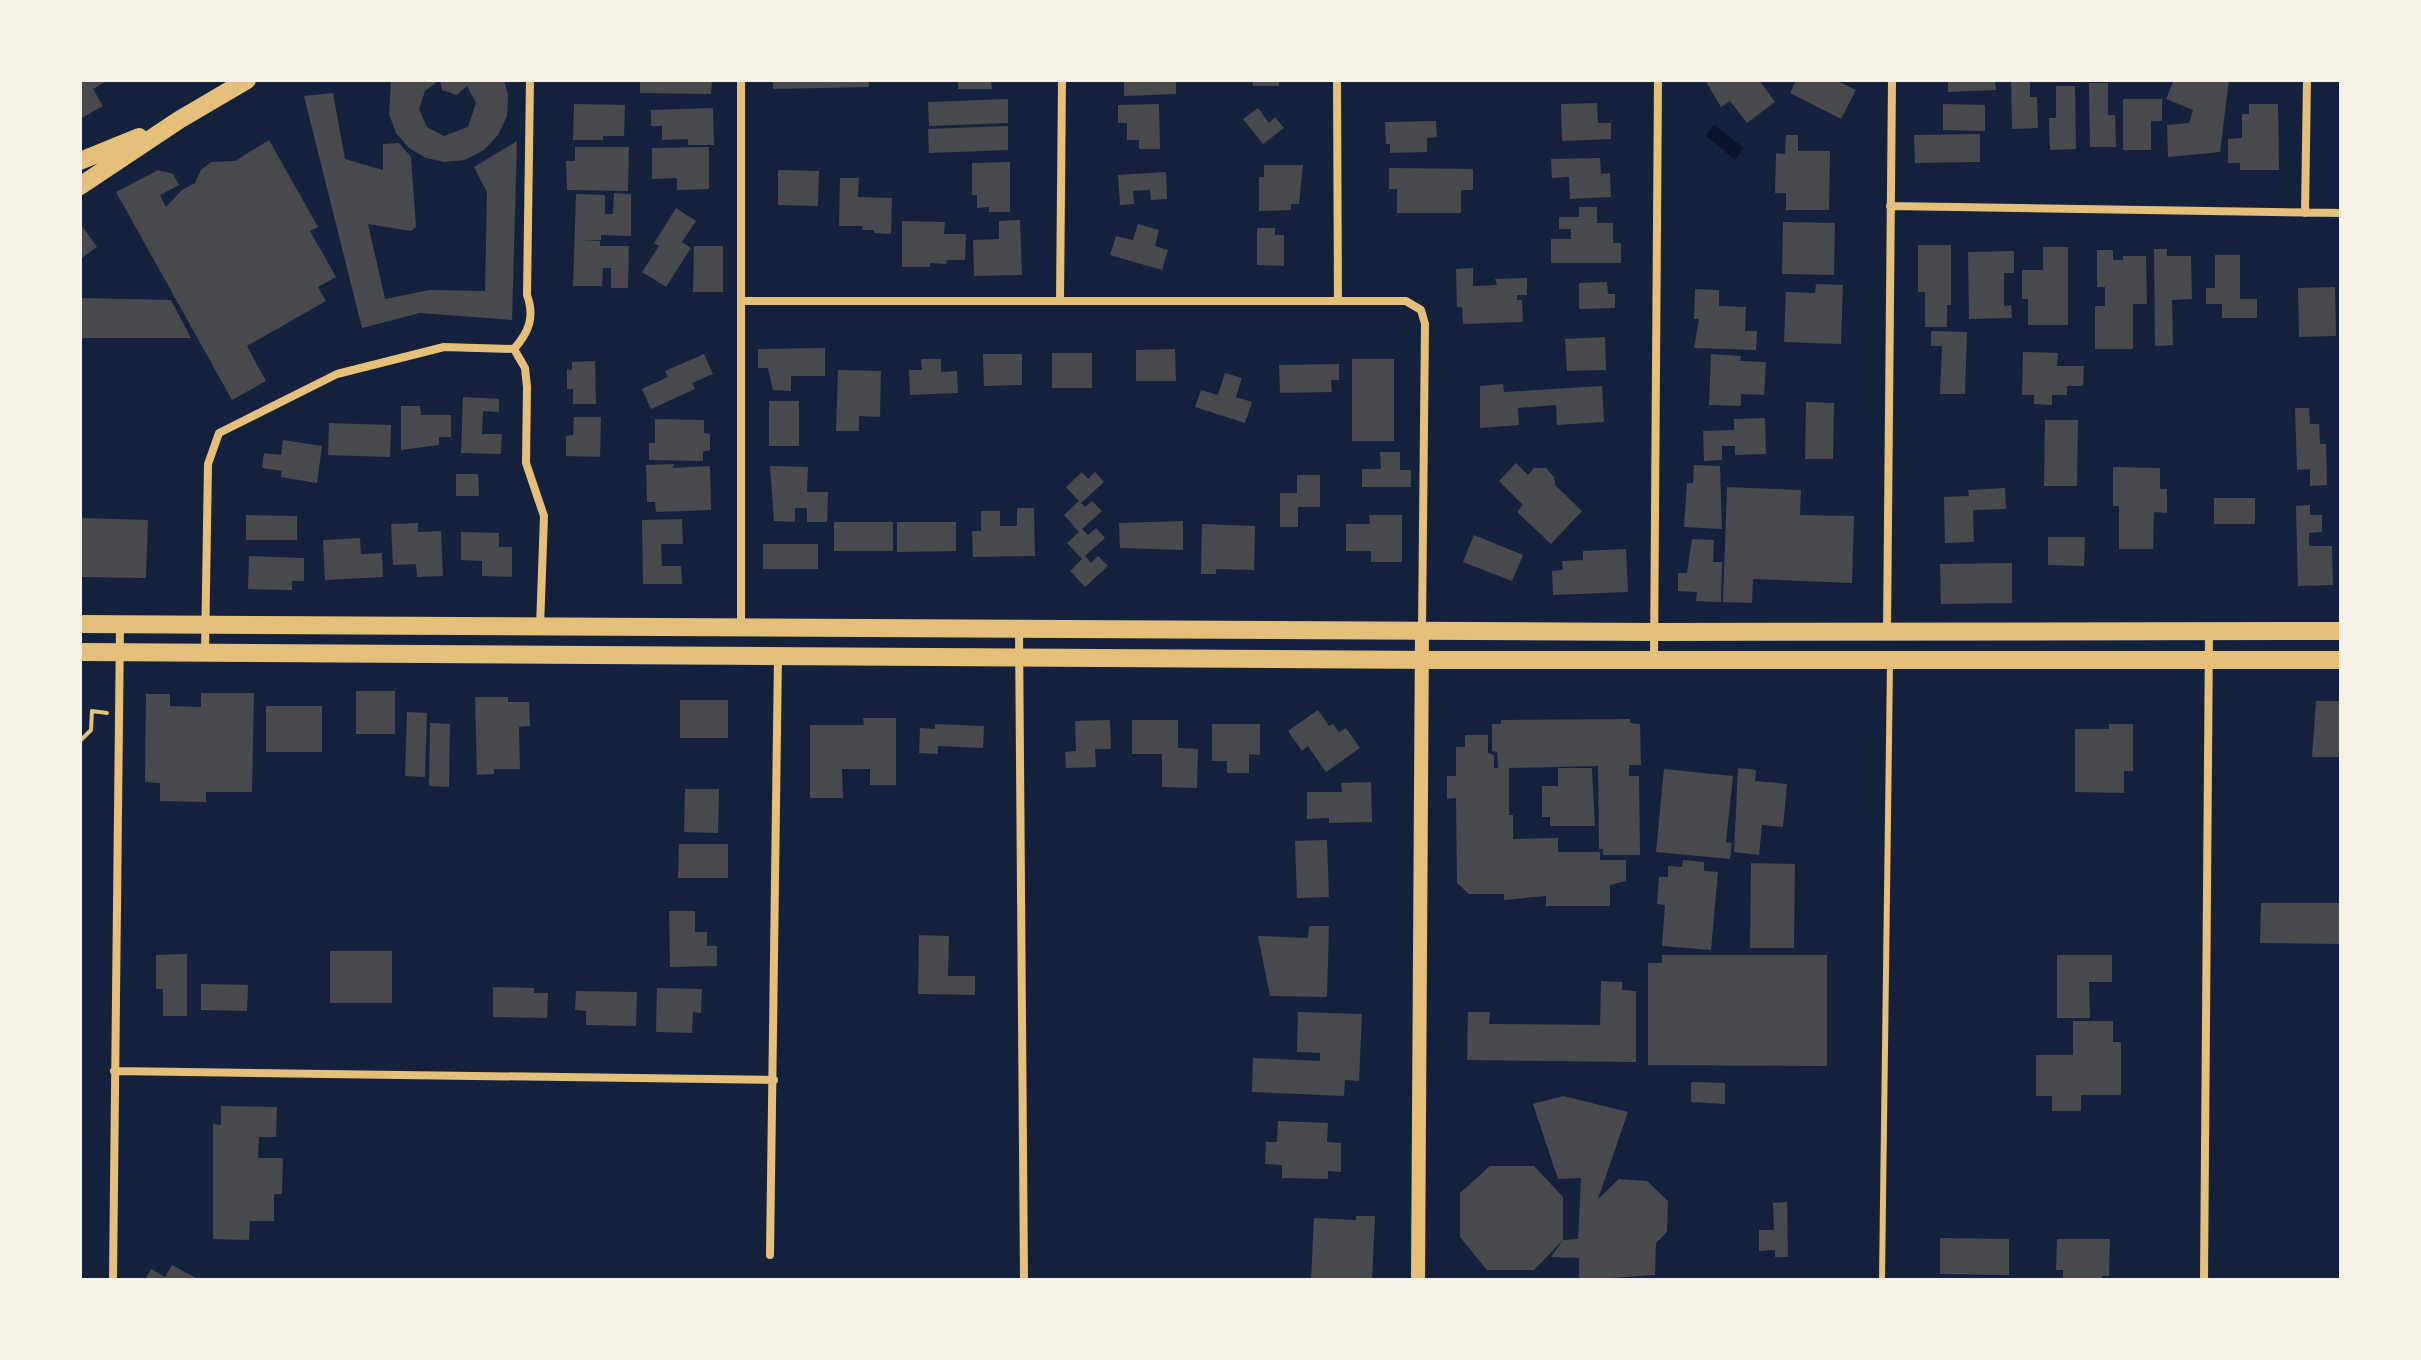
<svg xmlns="http://www.w3.org/2000/svg" width="2421" height="1360" font-family="'Sofia Sans Condensed',sans-serif">
  <rect width="100%" height="100%" fill="#14213d"/>
  <path fill="#0b132b" d="M1714,125L1744,148L1735,160L1706,136Z"/>
  <path fill="#48494c" d="M80,80H108L93,89L103,106L80,119Z
    M391,80H439L425,91L419,109L427,127L444,136L468,127L476,103L467,86L457,95L442,90L440,80H504L508,95L507,116L498,135L484,150L465,160L445,162L426,158L409,148L396,133L389,114Z
    M640,80H712L711,94L640,93Z
    M773,80H869V87L773,89Z
    M958,80H991L992,89H958Z
    M1124,80H1176V94L1124,96Z
    M1252,80H1279V86H1253Z
    M1705,80H1759L1775,102L1747,123L1730,101L1721,107Z
    M1796,80H1835L1856,90L1841,119L1790,93Z
    M1948,80H1995L1996,90L1948,92Z
    M2011,80H2030V97H2037L2038,128L2012,129Z
    M2174,80H2229L2220,152L2168,157L2167,125L2189,123L2193,110L2166,99Z
    M2089,83H2108V115H2115L2116,147H2090Z
    M2056,86H2075L2076,149L2050,150L2049,118H2056Z
    M333,93L345,159L383,170V144L399,143L411,157L416,227L411,231L368,224L385,299L429,290L485,291L487,192L474,167L517,141L512,320L420,313L362,328L304,96Z
    M1008,99V123L929,126L928,102Z
    M2123,99H2162V121H2151V150H2123Z
    M1597,103L1598,123H1611V139L1562,141L1561,104Z
    M574,104L625,105L624,136H603V140H573Z
    M1159,104L1160,149H1139V140H1127V123H1118V105Z
    M1943,104L1985,105V131L1943,130Z
    M2249,104H2278L2279,170H2240V163H2228V139L2242,138V114H2249Z
    M713,108L714,145H688V139L662,140V126H651V110Z
    M1258,108L1269,123L1275,117L1284,128L1263,144L1243,119Z
    M1436,121L1437,137L1427,138V152L1390,153V144H1386L1385,122Z
    M1008,126V150L929,153L928,129Z
    M1980,134V162L1915,163L1914,135Z
    M1786,135H1798V151H1830L1829,210H1786V193H1775L1776,153L1785,154Z
    M269,140L318,227L310,231L336,277L318,287L326,301L247,346L266,381L232,400L116,192L158,170L173,174L179,185L160,195L166,207L182,190L195,183L201,170L211,162L235,161Z
    M575,147H629L628,191L567,190L566,161H575Z
    M709,147V189L677,190V178L652,179V148Z
    M1600,158L1601,174L1610,173L1611,197L1570,199L1569,177L1552,178L1551,159Z
    M1010,162V212H989V207L977,208V195H972V163Z
    M1264,165H1303L1299,204H1291V210L1259,211V177H1264Z
    M1389,168L1473,169V190H1461V213H1397V189H1389Z
    M778,170L819,171L818,206L778,205Z
    M1166,172L1167,199L1151,200L1150,190L1133,191L1134,204L1120,205L1118,175Z
    M840,178H859L858,197L892,198L891,234L874,233V230H862L863,226H839Z
    M614,193L631,194V236L601,235V240L581,241H600V246H629L628,288H611V268H603L602,286H573L576,194L605,195V214H613Z
    M1579,207H1597V223H1613V243H1621V263H1551V239H1571V229H1559V217H1579Z
    M676,208L696,221L682,242L691,248L666,287L642,272L659,246L654,243Z
    M1020,220L1022,275L974,276L973,240L999,239V221Z
    M902,221L945,222L944,234H966L965,260H947L946,264L930,263V267H902Z
    M1783,222L1835,223L1834,275L1782,274Z
    M80,223L97,247L80,259Z
    M1138,224L1159,230L1155,246L1168,250L1162,270L1110,255L1116,236L1133,240Z
    M1257,228H1275V235H1284V266L1257,265Z
    M1918,245H1951V305H1947V327H1925V292H1918Z
    M694,246H723V292H693Z
    M2043,247H2068V325H2028V299H2022V270H2043Z
    M2154,249H2167V256H2191L2192,299L2172,300L2173,345L2155,346Z
    M2097,250H2113V260H2123V256H2146L2147,304H2133V349H2095V306H2105V287H2097Z
    M2014,251V273H2004V306L2011,305L2012,318L1969,319L1968,252Z
    M2215,255H2240V299H2257V318H2222V304H2206V288H2215Z
    M1473,268V286L1497,285L1495,279L1527,278V295H1517V300H1522L1523,322L1463,324L1462,307H1457L1456,269Z
    M1607,282L1608,294H1615V308L1579,309V283Z
    M1816,284L1843,285L1841,344L1784,342L1786,292L1815,293Z
    M2335,287L2336,336L2299,337L2298,288Z
    M1695,289L1719,290V306L1746,307L1745,331H1757L1756,350L1694,348L1699,319H1694Z
    M80,298L171,300L191,338H80Z
    M1931,331L1967,332L1965,394H1940L1942,346H1931Z
    M1605,337L1606,370L1567,371L1565,339Z
    M825,348V376H791V391L773,390L768,368H758V349Z
    M1175,349L1176,381H1136V350Z
    M2023,352L2058,353L2057,366H2084L2083,386H2067V395H2052V405L2034,404V395H2022Z
    M1052,353H1092V388H1052Z
    M704,354L713,374L692,383L695,389L651,409L642,389L668,377L665,371Z
    M983,354H1022V385L984,386Z
    M1711,354L1741,356L1740,361L1766,362L1764,395L1741,394V406L1709,405Z
    M921,359H941V372L957,371L958,393L910,395L909,370H922Z
    M1352,359H1394V441H1352Z
    M595,361L596,404H573V389H567V369L572,370V362Z
    M1339,364V380H1331L1332,392L1280,393L1279,365Z
    M838,370L881,371L880,417L859,416V431H836Z
    M1225,373L1242,378L1236,397L1252,402L1245,423L1195,407L1201,390L1218,395Z
    M1503,384L1504,392L1602,386L1604,422L1557,425L1556,405L1518,408L1519,425L1480,428V386Z
    M463,397L499,399V412L483,411L482,434H502L501,454L461,453Z
    M769,401H799V446H769Z
    M1806,402L1834,403L1833,459H1805Z
    M401,406H420L421,415H451V437H439V445L401,450Z
    M2295,408H2309L2310,424H2319L2320,444H2326L2327,485L2310,486V469L2297,470Z
    M574,417H601L600,457L566,456V436L573,435Z
    M1765,418L1766,454L1735,455V446H1722V460L1704,461L1703,431L1734,430V419Z
    M655,419L704,420V433L710,434V450L703,452V461L649,460V443H655Z
    M2045,420H2078L2077,486H2044Z
    M329,423L391,425L390,457L328,455Z
    M283,440L322,446L317,483L281,477L282,471L262,468L264,453L281,455Z
    M1380,452H1400V470H1411V487H1362V469H1381Z
    M1516,463L1528,475L1534,468H1546L1554,477L1555,485L1582,511L1551,544L1517,512L1523,505L1499,481Z
    M674,464L673,468L710,466L711,510L656,512L655,502H647L646,465Z
    M1694,465L1720,466L1722,529L1684,527L1687,483H1693Z
    M770,466L808,467L807,492H828L827,522H807V508H795V522L774,521Z
    M2113,467L2160,468V489H2167V513L2154,512L2153,549H2119V506H2113Z
    M1082,472L1088,479L1095,472L1104,482L1081,503L1085,507L1092,501L1102,511L1082,529L1088,535L1096,528L1105,538L1085,556L1091,563L1098,556L1108,566L1085,587L1070,571L1082,559L1067,543L1079,532L1064,515L1079,501L1066,487Z
    M456,474H478L479,496H456Z
    M1297,475H1320V507H1298V527H1280V493H1297Z
    M1727,487L1801,490L1800,515L1854,516L1852,583L1753,579L1752,603L1723,602Z
    M2005,488L2006,509L1973,510L1974,542L1945,543L1944,497L1969,496L1968,490Z
    M2214,498H2255V524H2214Z
    M2310,505V515H2322V532L2309,533V546H2332L2333,585L2298,586L2296,506Z
    M1017,508H1034L1035,556L973,557L972,531H981V511H1000V526H1017Z
    M246,515L297,516V540H246Z
    M1369,515H1402V562H1371V551H1346V524H1370Z
    M80,518L148,520L146,578L80,577Z
    M682,519L683,544H661L662,566H681L682,584H643L642,520Z
    M1183,521V550L1120,548L1119,523Z
    M834,522H893V551H834Z
    M897,522H956V551L897,552Z
    M418,523V532L441,531L443,576L417,577L416,564L393,565L391,524Z
    M1202,524L1255,526L1254,570L1216,569V574H1201Z
    M461,532L499,533V547H512V577L482,576V561L461,560Z
    M1474,535L1523,555L1512,581L1463,562Z
    M2048,537H2085L2084,566L2048,565Z
    M360,538L361,554L382,553L383,577L325,580L323,540Z
    M1692,539L1714,540L1713,562H1722L1721,602L1696,601L1697,592L1678,591V573H1687Z
    M763,544H818V569H763Z
    M1626,549L1628,592L1553,595L1552,571L1563,570L1562,561L1583,560V551Z
    M249,556L304,558V581H292V590L248,589Z
    M2012,563V603L1941,604L1940,564Z
    M356,691H395V734H356Z
    M201,693H254L252,792H206V802L160,801V783L145,782L146,694H170V706L201,707Z
    M475,697H508V702H529L530,726L519,727L520,769H494V774L477,775Z
    M680,700H728V738H680Z
    M2316,701H2341V757H2312Z
    M266,706H322V752H266Z
    M1318,710L1329,726L1333,724L1339,732L1346,728L1360,748L1326,772L1308,746L1302,751L1288,731Z
    M407,712L427,713L425,777L405,776Z
    M863,718H896V785H870V769H842L843,798H810V725H864Z
    M1630,719V723L1640,724L1641,765H1629V776H1639L1640,855H1603V849H1599L1598,766L1509,768V815H1513V839L1558,838V852H1600V860H1626V881L1610,885V906H1546V896L1504,900V894H1469L1457,883L1456,798L1447,799V776H1456V747H1465V735H1488V753L1494,755V768H1498L1497,752L1492,751V724H1501V720Z
    M1110,720L1111,749H1095L1096,767L1066,768L1065,752L1076,751L1075,721Z
    M1132,720H1178V748L1198,749L1197,788L1162,787V754H1132Z
    M430,723L450,724L449,787L429,786Z
    M935,724L984,726L983,748L938,746V754L919,753L920,728L935,729Z
    M1212,724H1260V755L1249,754V773H1227V761H1212Z
    M2109,724H2133V771H2124V793L2075,792V729H2109Z
    M1558,768H1592L1595,826H1550V817H1542V786H1558Z
    M1738,768L1756,770L1755,781L1787,784L1783,827L1762,825L1759,855L1734,852Z
    M1664,769L1733,776L1726,842L1732,843L1730,859L1656,852Z
    M1371,782L1372,822L1329,823V818L1307,819V792H1342L1341,783Z
    M685,789H719L718,833L684,832Z
    M1327,840L1329,897L1297,898L1295,841Z
    M679,844H728V878H678Z
    M1683,860L1704,862V871L1718,872L1711,950L1662,946L1665,905L1657,904L1659,877H1668V866L1682,867Z
    M1751,863L1795,864L1794,948H1750Z
    M2261,903H2341V944L2260,943Z
    M669,911H695V932H707V946H717V966L670,967Z
    M1309,926H1329L1327,997L1270,996L1258,936L1308,938Z
    M919,935L949,936L948,976H975V995L918,994Z
    M330,951H392V1003H330Z
    M187,954V1016H163V989H156V955Z
    M1662,955H1827V1066L1648,1065V963H1662Z
    M2057,955H2112V982H2089L2090,1018H2057Z
    M1601,981L1622,982V990L1636,991V1062L1467,1060L1468,1012H1490L1489,1024L1600,1025Z
    M201,984L248,985L247,1011L201,1010Z
    M493,987L534,988V993H548L547,1018L493,1017Z
    M657,988L702,989L701,1013L693,1012L692,1033L656,1032Z
    M576,991L637,992L636,1026L586,1025V1011L575,1010Z
    M1298,1012L1362,1014L1359,1081L1345,1080L1344,1096L1252,1092L1253,1058L1320,1061V1053L1297,1052Z
    M2073,1021H2113V1042H2121V1095H2081V1111H2052V1096H2036V1055H2073Z
    M1691,1082L1725,1083V1104L1691,1102Z
    M1563,1096L1628,1112L1598,1199L1619,1179L1647,1181L1668,1201L1667,1232L1656,1243L1655,1275L1579,1280V1258L1551,1257L1563,1240L1534,1270H1487L1460,1237V1193L1490,1166H1534L1563,1197V1240L1578,1239L1581,1178L1558,1179L1533,1104Z
    M221,1106L277,1107L276,1137H259L258,1158H283L282,1194H274V1221H250L249,1240L213,1239V1124L221,1125Z
    M1278,1121L1328,1123L1327,1142L1341,1143V1172L1328,1171V1179L1282,1178V1165L1265,1164L1266,1142H1277Z
    M1787,1202L1788,1257H1775V1250L1759,1251V1230H1774L1773,1203Z
    M1356,1216H1375L1372,1280H1311L1314,1218L1356,1220Z
    M1940,1238L2009,1239V1275L1940,1274Z
    M2057,1239H2110L2109,1276H2102V1280H2063V1270H2056Z
    M172,1265L200,1280H145L151,1269L165,1277Z"/>
  <g fill="none" stroke-linecap="round" stroke-linejoin="round">
    <path stroke="#e5c07b" stroke-width="4" d="M80,741L91,730L92,711L107,713"/>
    <path stroke="#e5c07b" stroke-width="6" d="M1882,1280L1890,663"/>
    <path stroke="#e5c07b" stroke-width="8" d="M530,80L527,295C535,317 529,332 514,349L525,368L527,387L526,463L544,516L540,627
      M1337,80L1338,301
      M1890,206L2341,213
      M2305,213L2307,80
      M742,301H1406L1421,310L1425,324L1422,629
      M1060,301L1062,80
      M741,627V80
      M1019,629L1024,1280
      M1887,632L1892,80
      M205,652L208,464L219,433L337,374L444,347L514,349
      M1654,659L1658,80
      M114,1071L774,1080
      M770,1255L778,656
      M113,1280L120,625
      M2204,1280L2209,633"/>
    <path stroke="#e5c07b" stroke-width="14" d="M1418,1280L1422,629"/>
    <path stroke="#e5c07b" stroke-width="18" d="M80,161L139,137
      M80,186L179,120L247,80
      M80,624L1654,632L2341,631
      M80,652L1439,660H2341"/>
  </g>
  <rect width="2421" height="1360" fill="none" stroke="#f6f1e7" stroke-width="164"/>
</svg>
